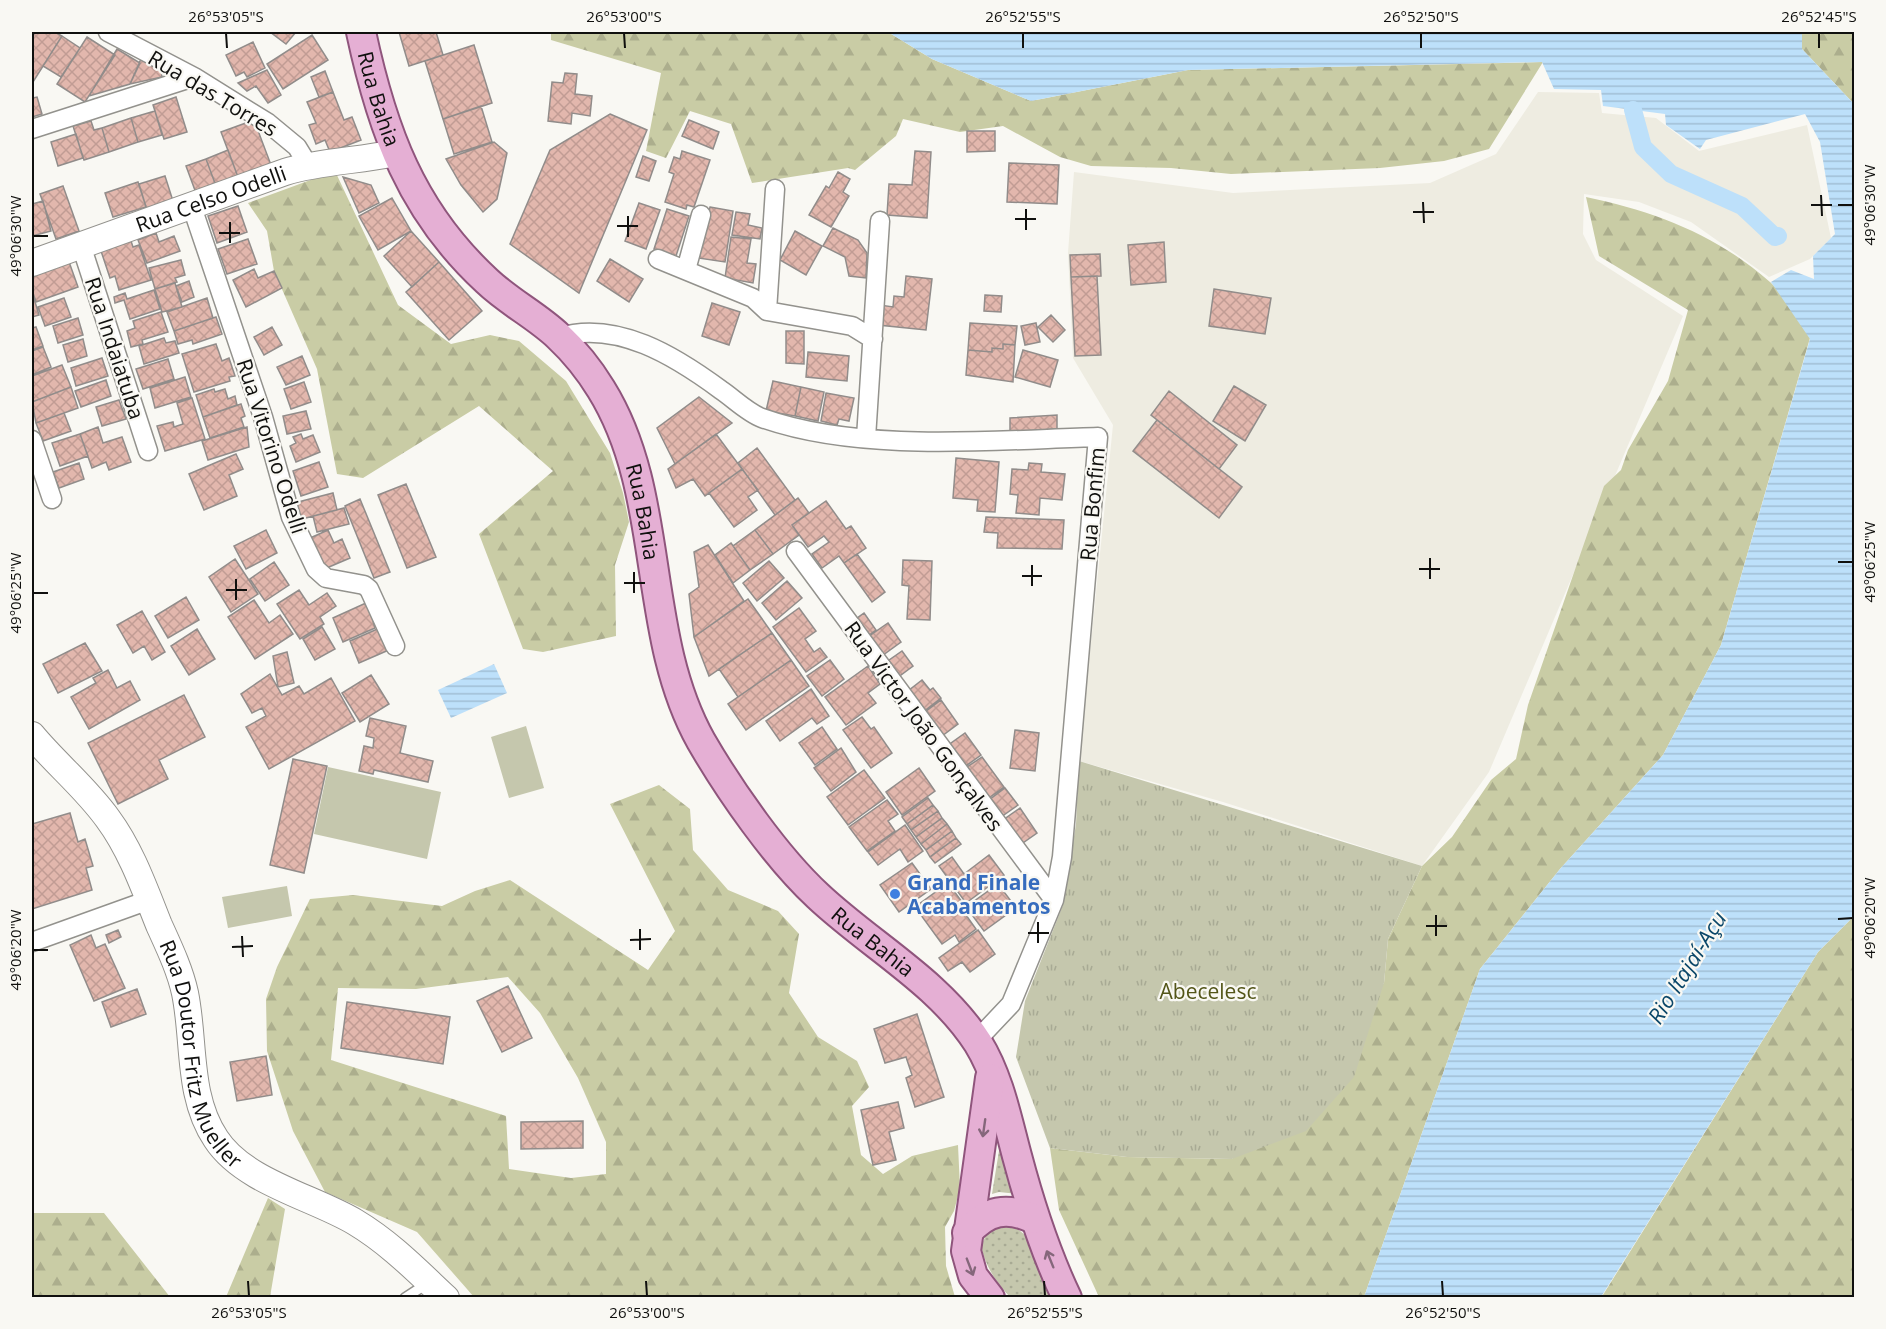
<svg xmlns="http://www.w3.org/2000/svg" width="1886" height="1329" font-family="'Open Sans',sans-serif">
  <defs>
    <pattern id="grass-dots" width="8" height="8" patternUnits="userSpaceOnUse" patternTransform="scale(1.5)"><rect width="8" height="8" fill="#c5c7ad"/><path d="M2 2h.1M6 6h.1" fill="none" stroke="#a8aa94" stroke-width="1.8" stroke-linecap="round"/></pattern>
    <pattern id="forest-firs" width="22" height="20" patternUnits="userSpaceOnUse" patternTransform="scale(1.5)"><rect width="22" height="20" fill="#c9cca5"/><path d="M5 1l3.5 6h-7zM16 11l3.5 6h-7z" fill="#acae8d"/></pattern>
    <pattern id="park-tufts" width="24" height="20" patternUnits="userSpaceOnUse" patternTransform="scale(1.5)"><rect width="24" height="20" fill="#c5c7ad"/><path d="M3 7l-1-3M5 7V3M7 7l1-3M15 17l-1-3M17 17v-4M19 17l1-3" fill="none" stroke="#a8aa94"/></pattern>
    <pattern id="water-rules" width="6" height="5" patternUnits="userSpaceOnUse" patternTransform="scale(1.5)"><rect width="6" height="5" fill="#bde0fa"/><path d="M0 2.5h6" fill="none" stroke="#a1bfd5"/></pattern>
    <pattern id="building-cross-hatch" width="8" height="8" patternUnits="userSpaceOnUse" patternTransform="scale(1.5)"><rect width="8" height="8" fill="#e2b7ad"/><path d="M0 0l8 8M0 8l8-8" fill="none" stroke="#c19c94"/></pattern>
  </defs>
  <rect width="100%" height="100%" fill="#f9f8f3"/>
  <path fill="#eeece1" d="M1538,92L1599,93L1602,113L1656,118L1699,151L1807,125L1831,238L1810,259L1769,277L1691,222L1639,202L1584,194L1583,234L1596,260L1683,316L1489,772L1422,866L1223,802L1079,761L1113,425L1073,358L1068,253L1074,172L1233,193L1430,183L1496,154Z"/>
  <path fill="url(#grass-dots)" d="M1002,1132L1018,1194L999,1192L992,1194Z
    M1000,1226L1015,1227L1025,1235L1057,1297H1010C995,1281 986,1267 981,1246L987,1233Z"/>
  <path fill="url(#forest-firs)" fill-rule="evenodd" d="M551,32H888L932,59L1031,101L1188,70L1543,62L1489,149L1444,161L1380,168L1231,174L1171,168L1091,166L1060,157L1003,126L960,132L903,119L896,136L855,170L848,168L752,183L731,124L690,111L666,158L646,151L661,73L551,40Z
    M1802,32H1854V104L1802,49Z
    M335,171L398,305L451,344L490,335L519,341L566,381L610,453L623,493L629,522L615,565L616,636L543,652L523,649L479,534L553,471L479,406L363,478L337,474L317,369L274,271L267,231L248,203Z
    M1586,197C1654,211 1717,235 1770,282C1786,296 1798,321 1810,338L1721,645L1663,755L1560,869L1480,969L1364,1297H1099L1059,1210L1050,1148L1127,1157L1232,1159L1384,983L1388,939L1422,866L1452,837L1491,780L1516,759L1528,705L1604,486L1621,470L1628,450L1668,381L1688,310L1599,256Z
    M659,785L690,809L693,850L728,890L778,911L799,934L789,993L818,1037L857,1061L869,1087L852,1106L861,1155L883,1174L912,1156L958,1145L960,1188L954,1211L945,1227L946,1266L955,1297H474L417,1232L325,1192L293,1131L267,1051L266,999L277,967L310,899L353,895L442,906L475,891L510,880L648,970L675,931L610,804ZM508,977L540,1013L578,1078L606,1142V1174L571,1178L509,1169L506,1116L331,1060L338,988L416,989Z
    M1854,916V1297L1601,1298L1818,952Z
    M268,1198L285,1209L270,1297H226Z
    M32,1213H104L170,1297H32Z"/>
  <path fill="url(#park-tufts)" d="M1079,761L1422,866L1388,939L1384,983L1354,1077L1306,1131L1232,1159L1127,1157L1050,1148L1016,1057L1025,1001L1063,905L1076,824Z"/>
  <path fill="#c5c7ad" d="M526,726L544,788L509,798L491,737Z
    M328,767L441,792L427,859L314,834Z
    M287,886L292,916L228,928L222,897Z"/>
  <path fill="url(#water-rules)" d="M888,32H1802V49L1854,104V916L1818,952L1601,1297H1364L1480,969L1560,869L1663,755L1721,645L1810,339L1771,282L1791,270L1814,279L1813,256L1835,234L1820,142L1805,114L1706,140L1700,149L1666,125L1665,114L1603,106L1601,90L1554,89L1542,62L1188,70L1031,101L932,59Z
    M494,664L507,693L451,718L438,690Z"/>
  <g fill="none" stroke-linecap="round" stroke-linejoin="round">
    <path stroke="#bde0fa" stroke-width="18" d="M1633,110L1643,147L1671,174L1742,206L1775,237L1778,236"/>
  </g>
  <path fill="url(#building-cross-hatch)" stroke="#918c8a" stroke-width="1.5" d="M35,32H55L62,36L33,82L32,37Z
    M270,32H296L286,44Z
    M399,32H436L443,55L409,66Z
    M312,35L328,60L283,89L267,64Z
    M62,36L80,48L61,77L43,66Z
    M87,37L115,55L85,102L57,84Z
    M253,42L265,68L247,77L244,72L236,76L226,55Z
    M474,45L492,103L443,119L425,61Z
    M117,49L140,63L130,84L89,96Z
    M141,59L161,71L162,77L130,84Z
    M267,70L281,95L268,103L256,86L247,91L238,83Z
    M325,71L333,92L319,97L311,77Z
    M565,73L577,74L575,94L592,96L590,116L572,113L571,124L548,121L552,82L563,83Z
    M333,92L344,120L352,117L361,140L330,152L325,140L316,144L309,125L316,123L307,102Z
    M37,97L42,114L32,117V98Z
    M176,97L187,132L164,139L153,105Z
    M481,106L492,142L454,154L443,119Z
    M155,111L162,135L138,142L131,118Z
    M610,114L647,130L579,293L510,244L550,150Z
    M131,118L138,142L109,152L102,128Z
    M254,120L271,165L238,177L221,132Z
    M689,120L719,132L713,149L682,136Z
    M91,121L94,130L102,128L109,152L84,160L73,126Z
    M967,131H995V151L967,152Z
    M76,134L83,158L58,166L51,142Z
    M494,142L507,153L497,199L483,212L461,185L446,159Z
    M228,150L238,177L216,186L206,159Z
    M682,151L710,160L694,207L687,205L686,209L665,202L674,174L669,172L674,157L680,159Z
    M915,151L931,152L927,218L887,215L889,184L912,185Z
    M643,156L656,161L649,181L636,177Z
    M206,159L216,186L196,193L186,166Z
    M1009,163L1059,165L1057,204L1007,202Z
    M838,172L850,179L843,192L849,196L831,227L809,215L826,186L829,188Z
    M165,176L173,201L147,210L139,184Z
    M343,177L371,185L379,203L359,213Z
    M138,182L146,207L113,217L105,193Z
    M63,186L79,231L56,239L40,194Z
    M392,198L411,231L378,250L359,216Z
    M43,201L51,231L32,236V204Z
    M639,203L660,210L646,249L625,241Z
    M238,206L247,232L217,243L208,216Z
    M710,207L733,211L725,262L698,258Z
    M667,209L689,216L676,256L654,249Z
    M736,212L750,214L748,225L762,228L760,239L732,235Z
    M833,228L858,240L867,253L866,278L849,276L845,257L823,246Z
    M411,231L439,262L412,287L384,256Z
    M795,231L822,246L806,275L780,260Z
    M156,233L159,242L174,236L180,251L147,263L138,240Z
    M731,237L751,239L747,263L756,264L753,283L725,278Z
    M248,239L257,264L227,274L218,249Z
    M131,241L133,247L139,245L151,280L119,290L115,276L110,278L101,251Z
    M1164,242L1166,282L1131,285L1128,245Z
    M1100,254L1101,276L1071,277L1070,255Z
    M68,259L78,287L36,302L32,290V273Z
    M610,259L643,279L629,302L597,281Z
    M181,260L185,275L175,278L177,282L155,289L149,268Z
    M439,262L482,311L449,340L406,292Z
    M254,269L258,278L274,271L282,288L246,307L233,280Z
    M906,276L932,279L926,330L878,325L880,305L893,307L894,296L904,297Z
    M1097,276L1101,355L1075,356L1071,277Z
    M189,281L194,297L182,302L176,286Z
    M175,283L182,307L162,312L155,289Z
    M1214,289L1271,298L1265,334L1209,326Z
    M154,290L160,309L130,319L124,300L115,303L114,297L125,293L127,299Z
    M32,292L39,315L32,317Z
    M985,295L1002,296L1001,312L984,311Z
    M64,298L71,317L45,326L38,307Z
    M207,298L213,318L174,331L167,312Z
    M712,303L740,312L729,345L702,336Z
    M161,312L168,332L142,340L143,344L131,347L127,331L135,328L133,321Z
    M1051,315L1065,330L1053,342L1038,327Z
    M216,317L222,334L193,344L192,340L178,344L174,331Z
    M78,318L83,335L58,343L53,326Z
    M970,323L1017,326L1015,345L1003,344V349L992,348V352L968,350Z
    M1036,323L1040,342L1025,345L1021,326Z
    M36,327L43,346L32,350V328Z
    M272,327L282,345L264,355L254,337Z
    M786,331H804V364L786,363Z
    M164,338L166,343L175,341L179,353L144,364L139,346Z
    M83,339L87,356L68,362L63,345Z
    M216,344L222,361L229,358L235,376L229,377L230,381L194,392L182,354Z
    M1003,344L1015,345L1013,382L966,375L968,350L992,352V348L1003,349Z
    M43,347L51,367L32,375V351Z
    M1023,350L1058,360L1050,387L1015,377Z
    M808,352L849,356L847,381L806,377Z
    M302,356L310,375L286,385L277,367Z
    M102,358L108,376L76,386L71,368Z
    M168,359L174,379L143,389L136,369Z
    M62,365L71,387L32,402V376Z
    M185,377L191,397L155,408L150,388Z
    M106,380L111,396L81,407L75,391Z
    M773,381L801,387L795,416L766,411Z
    M304,382L311,402L291,409L284,389Z
    M1234,386L1266,405L1245,441L1213,421Z
    M71,387L78,408L36,423L32,402Z
    M801,387L824,392L818,421L795,416Z
    M214,389L215,392L225,389L228,399L235,396L237,405L203,417L196,395Z
    M1169,391L1237,445L1219,469L1151,415Z
    M826,393L854,398L849,421L839,419L837,425L821,421Z
    M699,397L732,423L675,464L657,428Z
    M192,398L205,439L165,451L157,426L173,422L174,427L183,424L177,403Z
    M119,400L126,419L102,426L96,407Z
    M241,404L245,416L241,418L244,427L210,438L203,417Z
    M306,411L311,429L287,434L283,416Z
    M64,413L71,431L43,441L36,423Z
    M1057,415V429L1010,432V418Z
    M1157,420L1242,487L1219,518L1133,451Z
    M98,427L103,443L122,437L131,462L109,470L106,462L92,468L80,434Z
    M247,427L249,447L208,460L202,441Z
    M80,434L88,456L60,466L52,443Z
    M301,434L303,439L313,435L320,452L296,462L290,446L296,443L293,437Z
    M716,434L742,469L705,496L693,479L676,488L668,469Z
    M757,448L795,500L775,515L738,463Z
    M236,454L243,469L229,475L237,496L204,510L189,474Z
    M956,458L999,462L995,512L977,511L978,500L953,498Z
    M319,462L328,487L301,496L293,471Z
    M79,463L84,479L59,488L53,472Z
    M1029,463L1042,464L1041,472L1065,474L1062,500L1040,498L1039,515L1016,513L1018,495L1010,494L1012,469L1028,470Z
    M742,469L758,490L748,497L757,510L734,527L709,493Z
    M406,484L436,557L407,568L378,495Z
    M333,493L337,510L298,520L294,503Z
    M798,498L809,513L792,525L799,535L773,554L755,530Z
    M360,499L390,572L374,578L345,506Z
    M826,501L846,529L851,526L866,548L844,563L839,556L822,568L812,554L829,542L824,536L808,547L792,525Z
    M344,508L349,524L317,532L313,516Z
    M986,517L1064,520L1062,549L997,548L998,533L984,532Z
    M266,530L277,553L246,569L234,546Z
    M328,530L334,543L342,539L350,558L322,570L308,539Z
    M755,530L773,554L750,570L733,546Z
    M731,543L750,570L733,583L715,555Z
    M708,545L744,601L694,637L689,594L699,587L694,552Z
    M857,554L885,592L872,602L844,563Z
    M235,559L258,594L231,612L209,577Z
    M903,560L932,561L930,620L907,619L909,586L902,585Z
    M769,561L784,578L757,601L743,583Z
    M274,562L289,585L265,601L250,579Z
    M787,581L802,598L776,620L762,603Z
    M299,590L309,605L327,593L336,606L320,617L324,624L300,639L277,604Z
    M186,597L199,620L168,638L155,616Z
    M748,599L772,633L709,676L694,637Z
    M254,600L269,623L280,615L293,634L255,659L228,617Z
    M368,602L375,628L343,642L333,618Z
    M799,608L816,631L805,639L814,652L820,648L827,657L806,672L773,627Z
    M142,611L165,652L152,660L144,646L133,653L117,625Z
    M864,613L876,630L865,638L853,621Z
    M888,623L901,642L879,658L865,639Z
    M322,627L335,649L315,660L303,639Z
    M382,627L391,649L359,663L350,641Z
    M197,629L215,659L189,675L171,646Z
    M772,633L791,660L738,697L719,669Z
    M85,643L102,671L58,693L43,664Z
    M902,651L913,666L897,678L885,663Z
    M287,652L294,683L278,687L273,656Z
    M791,660L809,686L746,730L728,704Z
    M830,660L844,679L822,696L807,676Z
    M868,666L880,684L868,693L876,703L846,725L825,697Z
    M108,670L117,688L130,681L140,700L89,729L71,697L96,683L93,678Z
    M270,674L282,695L299,686L304,694L331,678L355,721L269,769L246,727L266,716L262,708L252,713L241,694Z
    M371,675L389,704L360,722L342,693Z
    M922,680L930,690L933,688L941,698L923,712L908,691Z
    M811,689L829,716L817,724L812,718L780,741L766,721Z
    M184,695L205,737L159,760L168,779L118,804L88,743Z
    M941,700L958,724L942,736L925,712Z
    M862,717L871,729L874,727L892,753L871,768L843,730Z
    M370,718L406,726L400,753L433,761L428,782L374,770L373,774L359,771L364,746L373,748L374,738L366,736Z
    M822,727L837,749L815,765L799,743Z
    M1015,730L1039,733L1035,771L1010,768Z
    M965,733L981,755L963,768L947,746Z
    M841,748L856,772L831,791L814,768Z
    M982,757L1004,787L986,800L964,769Z
    M293,759L327,766L304,873L270,865Z
    M919,768L935,791L902,815L886,792Z
    M864,770L885,798L848,825L827,797Z
    M1005,788L1018,805L1001,817L989,800Z
    M928,798L933,805L907,824L902,817Z
    M887,800L898,814L888,821L895,831L867,851L849,827Z
    M933,805L938,811L911,830L907,824Z
    M1020,808L1037,833L1020,845L1003,820Z
    M938,811L942,818L916,837L911,830Z
    M70,813L78,842L85,839L93,866L86,868L92,890L32,909V824Z
    M942,818L947,824L921,844L916,837Z
    M947,824L952,831L926,850L921,844Z
    M905,825L923,851L908,862L900,849L878,865L868,852Z
    M952,831L956,838L930,857L926,850Z
    M956,838L961,844L935,863L930,857Z
    M989,855L1004,875L966,903L939,866L952,857L964,874Z
    M912,863L931,889L899,912L880,885Z
    M948,883L965,906L961,908L976,929L959,942L955,935L942,944L915,907Z
    M998,884L1014,905L1004,912L1006,915L984,931L966,907Z
    M118,930L121,937L109,943L106,935Z
    M978,930L995,954L970,972L962,962L948,971L939,958Z
    M91,935L96,948L105,944L125,988L94,1001L70,945Z
    M508,986L532,1038L502,1052L477,1001Z
    M137,989L146,1014L111,1027L102,1002Z
    M347,1002L450,1017L443,1064L341,1048Z
    M917,1014L944,1097L915,1107L906,1078L912,1075L906,1057L885,1063L874,1029Z
    M266,1056L272,1095L237,1101L230,1062Z
    M898,1102L904,1128L889,1132L896,1160L873,1165L861,1110Z
    M583,1121V1148L521,1149V1122Z"/>
  <g fill="none" stroke-linecap="round" stroke-linejoin="round">
    <defs>
      <path id="lane" d="M405,1298L428,1283"/>
      <path id="street" d="M108,32L194,77L268,123L297,147L308,165
        M32,129L194,77
        M192,207L263,417L291,517L316,569L326,578L364,585L369,589L395,646
        M81,245L148,451
        M658,259L753,298L767,311L852,326L873,339
        M686,270L701,215
        M767,311L775,189
        M559,337C617,320 675,356 721,390C733,398 748,413 762,418C860,453 995,440 1098,437L1062,857L1054,900L1011,1004L976,1041
        M866,438L880,221
        M32,440L52,499
        M796,551L1054,900
        M32,942L149,900"/>
      <g id="secondary">
        <path id="s1" d="M32,263L285,172C321,161 358,161 395,153"/>
        <path id="s2" d="M32,735C56,764 86,788 108,819C131,850 145,890 159,925C169,947 180,970 185,993C195,1041 187,1096 216,1139C244,1182 313,1197 355,1222C390,1243 416,1270 446,1298"/>
      </g>
      <g id="primary">
        <path id="s3" d="M361,32C382,130 411,211 487,281C509,302 537,316 558,336C574,351 590,371 601,389C667,495 640,632 701,741C730,791 776,857 818,896C870,945 939,982 978,1043C999,1077 1007,1119 1017,1156C1030,1205 1045,1252 1067,1298"/>
        <path d="M990,1078L966,1251L973,1276L990,1298"/>
        <path d="M967,1233C987,1210 1007,1206 1034,1219"/>
      </g>
    </defs>
    <use href="#lane" stroke="#93928d" stroke-width="12"/>
    <use href="#street" stroke="#93928d" stroke-width="21"/>
    <use href="#secondary" stroke="#93928d" stroke-width="28"/>
    <use href="#primary" stroke="#8f557c" stroke-width="32"/>
    <use href="#lane" stroke="#fff" stroke-width="9"/>
    <use href="#street" stroke="#fff" stroke-width="18"/>
    <use href="#secondary" stroke="#fff" stroke-width="26"/>
    <use href="#primary" stroke="#e5afd4" stroke-width="28"/>
  </g>
  <defs><path id="oneway-shaft" d="M-6 0H5M1.5-3L5.5 0L1.5 3" fill="none" stroke-width="1.6" stroke-linecap="round" stroke-linejoin="round" transform="scale(1.5)"/></defs>
  <g stroke="#85677b">
    <use href="#oneway-shaft" transform="translate(984 1128) rotate(98)"/>
    <use href="#oneway-shaft" transform="translate(1050 1259) rotate(-112)"/>
    <use href="#oneway-shaft" transform="translate(970 1267) rotate(69)"/>
  </g>
  <path fill="none" stroke="#10100e" stroke-width="2" d="M226,33L227,48M624,33L625,48M1023,33V48M1421,33V48M1819,33V48M1821,195L1822,216M1423,202L1424,223M1811,205H1832M1838,205H1853M1026,209V230M1413,212H1434M628,216V237M1015,219H1036M230,222V243M617,226H638M219,233H240M33,236H48M1430,558V579M1838,562H1853M1032,565V586M1419,569H1440M634,572V593M1022,576H1042M236,579V600M624,583H645M226,590H247M33,593H48M1436,915V936M1838,919L1853,918M1038,922V943M1426,926H1447M640,929V950M1028,933H1049M242,936L243,957M630,940L651,939M232,947L253,946M33,950H48M248,1281L249,1296M646,1281L647,1296M1044,1281L1045,1296M1442,1281L1443,1296"/>
  <circle fill="#3f7fe0" stroke="#f9f8f3" stroke-width="2" cx="895" cy="894" r="6"/>
  <g text-anchor="middle" dominant-baseline="central" stroke-width="4.5" stroke-linejoin="round" paint-order="stroke">
    <g font-size="21" fill="#10100e" stroke="#f9f8f3">
      <text transform="translate(213 93) rotate(31)">Rua das Torres</text>
      <text stroke="none"><textPath href="#s3" startOffset="69">Rua Bahia</textPath></text>
      <text stroke="none"><textPath href="#s1" startOffset="190">Rua Celso Odelli</textPath></text>
      <text transform="translate(115 348) rotate(72)">Rua Indaiatuba</text>
      <text transform="translate(272 446) rotate(72)">Rua Vitorino Odelli</text>
      <text transform="translate(1092 504) rotate(-85)">Rua Bonfim</text>
      <text stroke="none"><textPath href="#s3" startOffset="573">Rua Bahia</textPath></text>
      <text transform="translate(924 726) rotate(54)">Rua Victor João Gonçalves</text>
      <text stroke="none"><textPath href="#s3" startOffset="1077">Rua Bahia</textPath></text>
      <text stroke="none"><textPath href="#s2" startOffset="369">Rua Doutor Fritz Mueller</textPath></text>
    </g>
    <g font-size="21" font-weight="bold" fill="#366cbe" stroke="#f9f8f3" text-anchor="start">
      <text x="907" y="882">Grand Finale<tspan x="907" dy="24">Acabamentos</tspan></text>
    </g>
    <g font-size="21" fill="#535518" stroke="#f9f8f3">
      <text x="1208" y="991">Abecelesc</text>
    </g>
    <g font-size="22" font-style="italic" fill="#0b4769" stroke="#f9f8f3">
      <text transform="translate(1686 967) rotate(-58)">Rio Itajaí-Açu</text>
    </g>
  </g>
  <rect width="1886" height="1329" fill="none" stroke="#f9f8f3" stroke-width="66"/>
  <rect x="33" y="33" width="1820" height="1263" fill="none" stroke="#10100e" stroke-width="2"/>
  <g font-size="15" text-anchor="middle" fill="#10100e">
    <text x="226" y="22">26°53'05"S</text>
    <text x="624" y="22">26°53'00"S</text>
    <text x="1023" y="22">26°52'55"S</text>
    <text x="1421" y="22">26°52'50"S</text>
    <text x="1819" y="22">26°52'45"S</text>
    <text transform="translate(1870 205) rotate(-90)" y="5">49°06'30"W</text>
    <text transform="translate(16 236) rotate(-90)" y="5">49°06'30"W</text>
    <text transform="translate(1870 562) rotate(-90)" y="5">49°06'25"W</text>
    <text transform="translate(16 593) rotate(-90)" y="5">49°06'25"W</text>
    <text transform="translate(1870 918) rotate(-90)" y="5">49°06'20"W</text>
    <text transform="translate(16 950) rotate(-90)" y="5">49°06'20"W</text>
    <text x="249" y="1318">26°53'05"S</text>
    <text x="647" y="1318">26°53'00"S</text>
    <text x="1045" y="1318">26°52'55"S</text>
    <text x="1443" y="1318">26°52'50"S</text>
  </g>
</svg>
